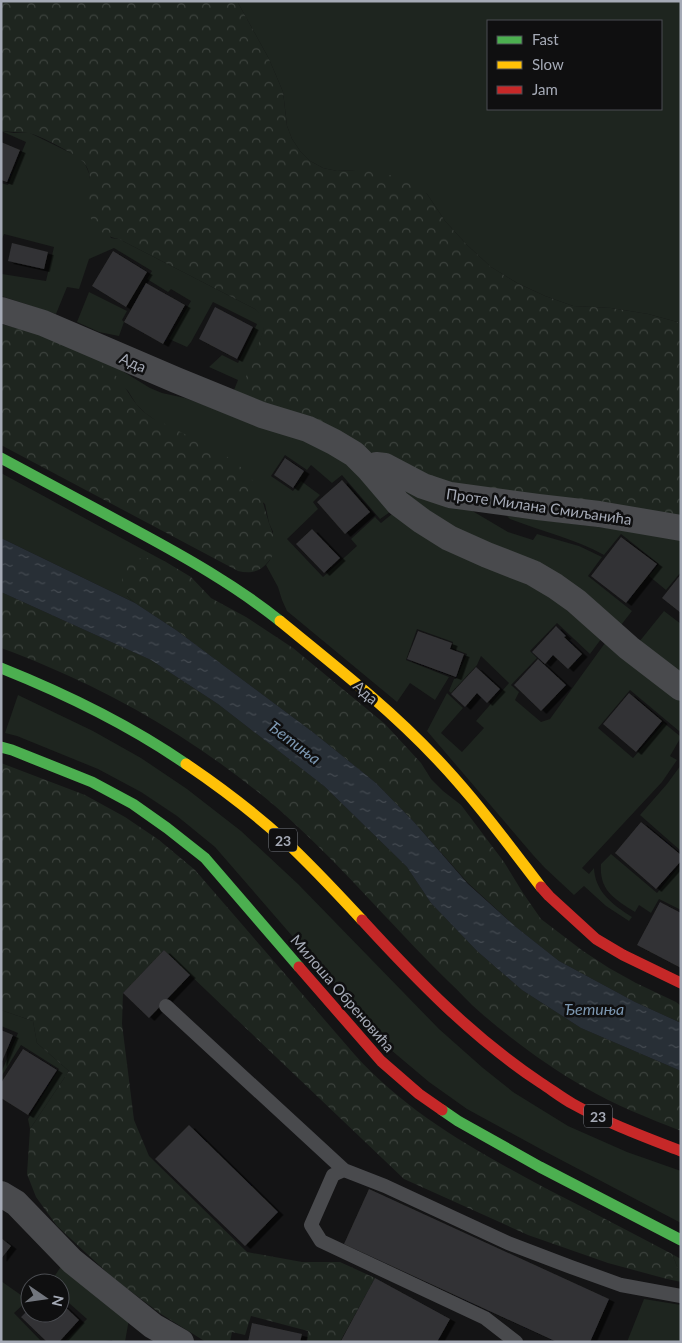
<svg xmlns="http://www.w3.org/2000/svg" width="682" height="1343" font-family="Lato,sans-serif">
  <defs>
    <pattern id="forest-crowns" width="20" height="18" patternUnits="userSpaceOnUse" patternTransform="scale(1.25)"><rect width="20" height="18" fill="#1e251f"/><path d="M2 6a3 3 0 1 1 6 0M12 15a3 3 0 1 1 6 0" fill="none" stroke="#3c423d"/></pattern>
    <pattern id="water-ripples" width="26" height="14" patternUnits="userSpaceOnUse" patternTransform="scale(1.25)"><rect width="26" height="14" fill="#282f36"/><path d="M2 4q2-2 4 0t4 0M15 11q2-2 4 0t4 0" fill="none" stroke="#444a51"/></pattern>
    <filter id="shadow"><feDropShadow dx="5.5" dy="3" stdDeviation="0" flood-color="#0009"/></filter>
  </defs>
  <rect width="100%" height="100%" fill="#141415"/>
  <path fill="#1e251f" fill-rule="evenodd" d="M237,1H681V323L648,314L611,308L573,306L545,296L517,283L491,267L467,245L445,221L427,194L356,170L337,171L323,168L310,161L300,151L292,139L287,126L283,92L269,59ZM488,21H661V109H488Z
    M1,131L14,133H30L79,157L85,164L89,173L91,184L89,195L111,238L119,239L255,309C260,313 264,319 264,326C264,335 258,344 256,352C251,366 248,381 244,395L234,390L238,380L209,367L222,355L238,363L257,324L213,302L191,342L187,347L169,339L191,301L171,289L168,292L147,279L152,271L114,248L89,259L79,289L67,287L56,314L1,296L2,274L46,281L54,247L4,234L1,241V183L8,185L26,142Z
    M89,292L127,311L122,320L124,322L119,336L99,332L77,322Z
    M83,351L119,369L150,388L162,393L185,398L299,439L327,451L350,466L390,512L380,519L342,475L332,483L311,465L307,470L285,455L271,476L293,491L301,481L320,495L313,502L318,509L287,539L323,577L357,546L351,539L375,517L381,523L392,514L551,597L601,639L590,654L557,623L530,651L537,658L511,685L519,692L515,700L541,722L550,719L605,643L634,667L681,702V729L679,731L630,690L598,728L633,758L664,723L681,737L670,756L677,760L662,782L582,868L589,874L594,868C595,892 613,905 632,917L629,921L606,906L584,886L574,895L545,868L533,855L427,731L447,693L463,708L441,733L462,752L484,728L476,721L509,683L481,656L477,665L451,693L449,691L454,679H456L467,654L452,648L453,642L417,629L406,660L449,677L435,700L410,683L397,702L287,611L282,600L278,587L266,565L270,560L273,532L269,523L265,504L168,426L156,421L145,413L136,404L128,391Z
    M1,473L166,562L127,596L135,603L1,538Z
    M400,488L469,509L508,532L533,540L537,534L579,546L602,557L588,576L632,611L621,625L443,523Z
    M507,516L681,537V572L666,590L649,576L659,564L621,534L604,555C575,539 541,531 510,519Z
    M664,611L681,624V675L639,642Z
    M18,695L93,731L141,758L187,789L241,831L298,884L439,1029L483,1068L513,1092L568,1126L627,1152L681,1171V1223L546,1152L467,1109L429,1082L391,1050L215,847L177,816L141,792L98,769L17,736L5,733Z
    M681,765V851L640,815L667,784Z
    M611,854L657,893L681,864V910L659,899L651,913L639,905L635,912C615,899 599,891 601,864Z
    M1,1010L33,1021L37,1043L69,1071L30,1129L28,1119L59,1069L21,1045L1,1077V1073L18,1033L1,1026Z
    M672,1254L681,1259V1282L667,1279L677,1276L678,1269Z
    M62,1265L129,1319L125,1342H113L112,1340L99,1342H64L87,1319L60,1295V1283H50Z
    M1,1281L28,1300L14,1313L42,1342H1Z
    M644,1299L681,1305V1342H627Z"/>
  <path fill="url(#forest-crowns)" d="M1,1H237L269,59L283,92L287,126L292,139L300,151L310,161L323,168L337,171L356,170L375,171L393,176L411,183L427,194L445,221L467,245L491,267L517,283L545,296L573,306L611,308L648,314L681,323V520L470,491L370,454L244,395L242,387L263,332C264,322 262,316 255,309L119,239C98,235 86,220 88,198C89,186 93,176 85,164C80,156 38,134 28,133C19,132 10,132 1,131Z
    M1,324C22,329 42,335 63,343C70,346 78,348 84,351C90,355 96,361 102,365C107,369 113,373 117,377C128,389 134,406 148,415C154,420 161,422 168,425C177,430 186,435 195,439C219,451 243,463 257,487C263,499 265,511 269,523C274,536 279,550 268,562C260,572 250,574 238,571L1,445Z
    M144,558H156L166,562L191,577L211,598L246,617L293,648L385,724L421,763L431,779L443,791L461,805L504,862L523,893L541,919L583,951L609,968L636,983L676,1002L681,1006V1022H679L635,1002L559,961L516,927L468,883L414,822L376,783L314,733L176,630L135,603L127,596L123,586L122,577L125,564L134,559Z
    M1,592L151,660L218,704L324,786L407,867L431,903L477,951L522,990L581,1028L681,1071V1131C648,1118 615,1105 584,1087C549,1067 512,1040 481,1013C469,1003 459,991 448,981C389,923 337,860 275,806C205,747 128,700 44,665C30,659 16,653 1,648Z
    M1,763L85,795L125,817L159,840L195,870L355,1055C408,1114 478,1152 547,1189C589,1210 630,1232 672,1254L678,1269L679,1276L667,1279L608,1263L528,1235L404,1179L164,950L123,993L122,1024L134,1120L149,1156L247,1252L302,1262H340L375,1278L341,1340L343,1342H307L308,1331L251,1316L245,1335L232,1332L230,1342H206L161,1314L113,1278L57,1226L36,1197L27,1174L30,1129L69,1071L37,1043L33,1021L1,1010Z"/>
  <path fill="url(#water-ripples)" d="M1,538L135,603L176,630L314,733L376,783L414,822L468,884L516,927L559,961L635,1002L681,1023V1071L581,1028L522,990L477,951L431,903L407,867L324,786L218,704L151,660L1,592Z"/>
  <path fill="#323234" filter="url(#shadow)" d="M1,142L20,150L7,182L1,180Z
    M12,243L48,252L44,269L8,261Z
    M113,251L147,272L126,307L92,286Z
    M146,283L185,305L163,344L124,322Z
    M215,307L253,327L237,359L199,339Z
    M285,458L304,471L293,488L274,475Z
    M342,480L370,512L345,534L317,502Z
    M312,529L340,558L324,573L296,544Z
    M621,537L657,564L626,603L591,576Z
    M681,574V613L662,598Z
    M556,626L566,636L564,637L582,654L568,669L553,655L545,664L532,652Z
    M418,631L452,643L450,649L464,654L456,677L407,659Z
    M538,659L566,685L541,711L514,685Z
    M476,667L500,689L487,703L477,693L465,707L451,694Z
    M629,693L662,721L636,752L603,724Z
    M641,822L681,855V861L656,889L615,853Z
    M660,902L681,913V968L637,945Z
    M164,950L190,975L149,1018L123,993Z
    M1,1030L13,1035L1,1064Z
    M23,1049L57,1070L28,1115L1,1098V1083Z
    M189,1125L278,1212L245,1246L155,1159Z
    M369,1189L609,1299L590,1342H557L344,1244Z
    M1,1238L11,1246L1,1259Z
    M375,1278L450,1319L437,1342H343L341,1341Z
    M60,1302L79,1320L59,1342H47L21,1317L30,1308V1313H60Z
    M252,1323L302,1334L300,1342H248Z"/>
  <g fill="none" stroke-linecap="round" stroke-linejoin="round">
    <path stroke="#494a4d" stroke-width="14" d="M166,1006L344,1170
      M516,1342L485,1318L321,1241L311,1225L333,1175L344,1170L385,1186L508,1243L571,1267L621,1285L681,1296"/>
    <path stroke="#494a4d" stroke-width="26" d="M1,310L43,323L176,380L262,415L308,429L334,442L354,454L369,469L398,503L422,521L449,538L487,555L533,573L555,586L576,601L629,648L681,688
      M369,469L376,465L385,466L423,486L450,495L538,507L599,514L681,528
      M1,1194L16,1203L72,1261L153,1326L181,1342"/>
    <path stroke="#4caf50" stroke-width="11" d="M1,458C46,482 90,506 135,530C185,557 235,585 280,621
      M1,668C66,694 128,724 186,764
      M1,747L12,750L92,782L133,804L167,828L205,858L299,967
      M442,1110L458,1121L540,1167L681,1240"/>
    <path stroke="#ffc107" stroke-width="11" d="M280,621C334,665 389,708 437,759C475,799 508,844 541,887
      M186,764C220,787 253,812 284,840C311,865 337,893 362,920"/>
    <path stroke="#c62828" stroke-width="11" d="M541,887L549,896L596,939L623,955L681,983
      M362,920C417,980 473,1038 541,1083C552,1090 562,1098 573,1104C607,1123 645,1137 681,1151
      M299,967L381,1061L419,1094L442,1110"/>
  </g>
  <g text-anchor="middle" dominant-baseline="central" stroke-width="5" stroke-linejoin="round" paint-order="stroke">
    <g fill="#0f0f10" stroke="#787c84" stroke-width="1">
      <rect x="269" y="828.5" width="28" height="23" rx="4"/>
      <rect x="584" y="1104.5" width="28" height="23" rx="4"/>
    </g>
    <g font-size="14" font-weight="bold" fill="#a5aab6">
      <text x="283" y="840">23</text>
      <text x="598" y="1116">23</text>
    </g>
    <g font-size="15" fill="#a5aab6" stroke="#0f0f10">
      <text transform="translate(133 362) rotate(23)">Ада</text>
      <text transform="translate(539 506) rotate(8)">Проте Милана Смиљанића</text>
      <text transform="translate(366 692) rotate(41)">Ада</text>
      <text transform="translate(343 993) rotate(49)">Милоша Обреновића</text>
    </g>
    <g font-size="16" font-style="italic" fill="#7c97b1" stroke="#0f0f10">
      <text transform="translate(295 742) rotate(37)">Ђетиња</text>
      <text x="594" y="1008">Ђетиња</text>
    </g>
  </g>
  <rect width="682" height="1343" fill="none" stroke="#a5aab6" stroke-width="5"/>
  <rect x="487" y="20" width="175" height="90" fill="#0f0f10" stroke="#4b4d52"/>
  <rect x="497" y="36" width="25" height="8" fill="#4caf50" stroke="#4b4d52"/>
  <text x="532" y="45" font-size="15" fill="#a5aab6">Fast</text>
  <rect x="497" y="61" width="25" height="8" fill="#ffc107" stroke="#4b4d52"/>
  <text x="532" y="70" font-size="15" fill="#a5aab6">Slow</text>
  <rect x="497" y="86" width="25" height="8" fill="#c62828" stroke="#4b4d52"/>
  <text x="532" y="95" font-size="15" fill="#a5aab6">Jam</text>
  <g transform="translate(45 1298) rotate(103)"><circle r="24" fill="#0f0f10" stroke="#4b4d52"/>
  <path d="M0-4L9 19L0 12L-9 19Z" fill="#72767e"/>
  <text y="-8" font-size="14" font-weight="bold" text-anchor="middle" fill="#a5aab6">N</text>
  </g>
</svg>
